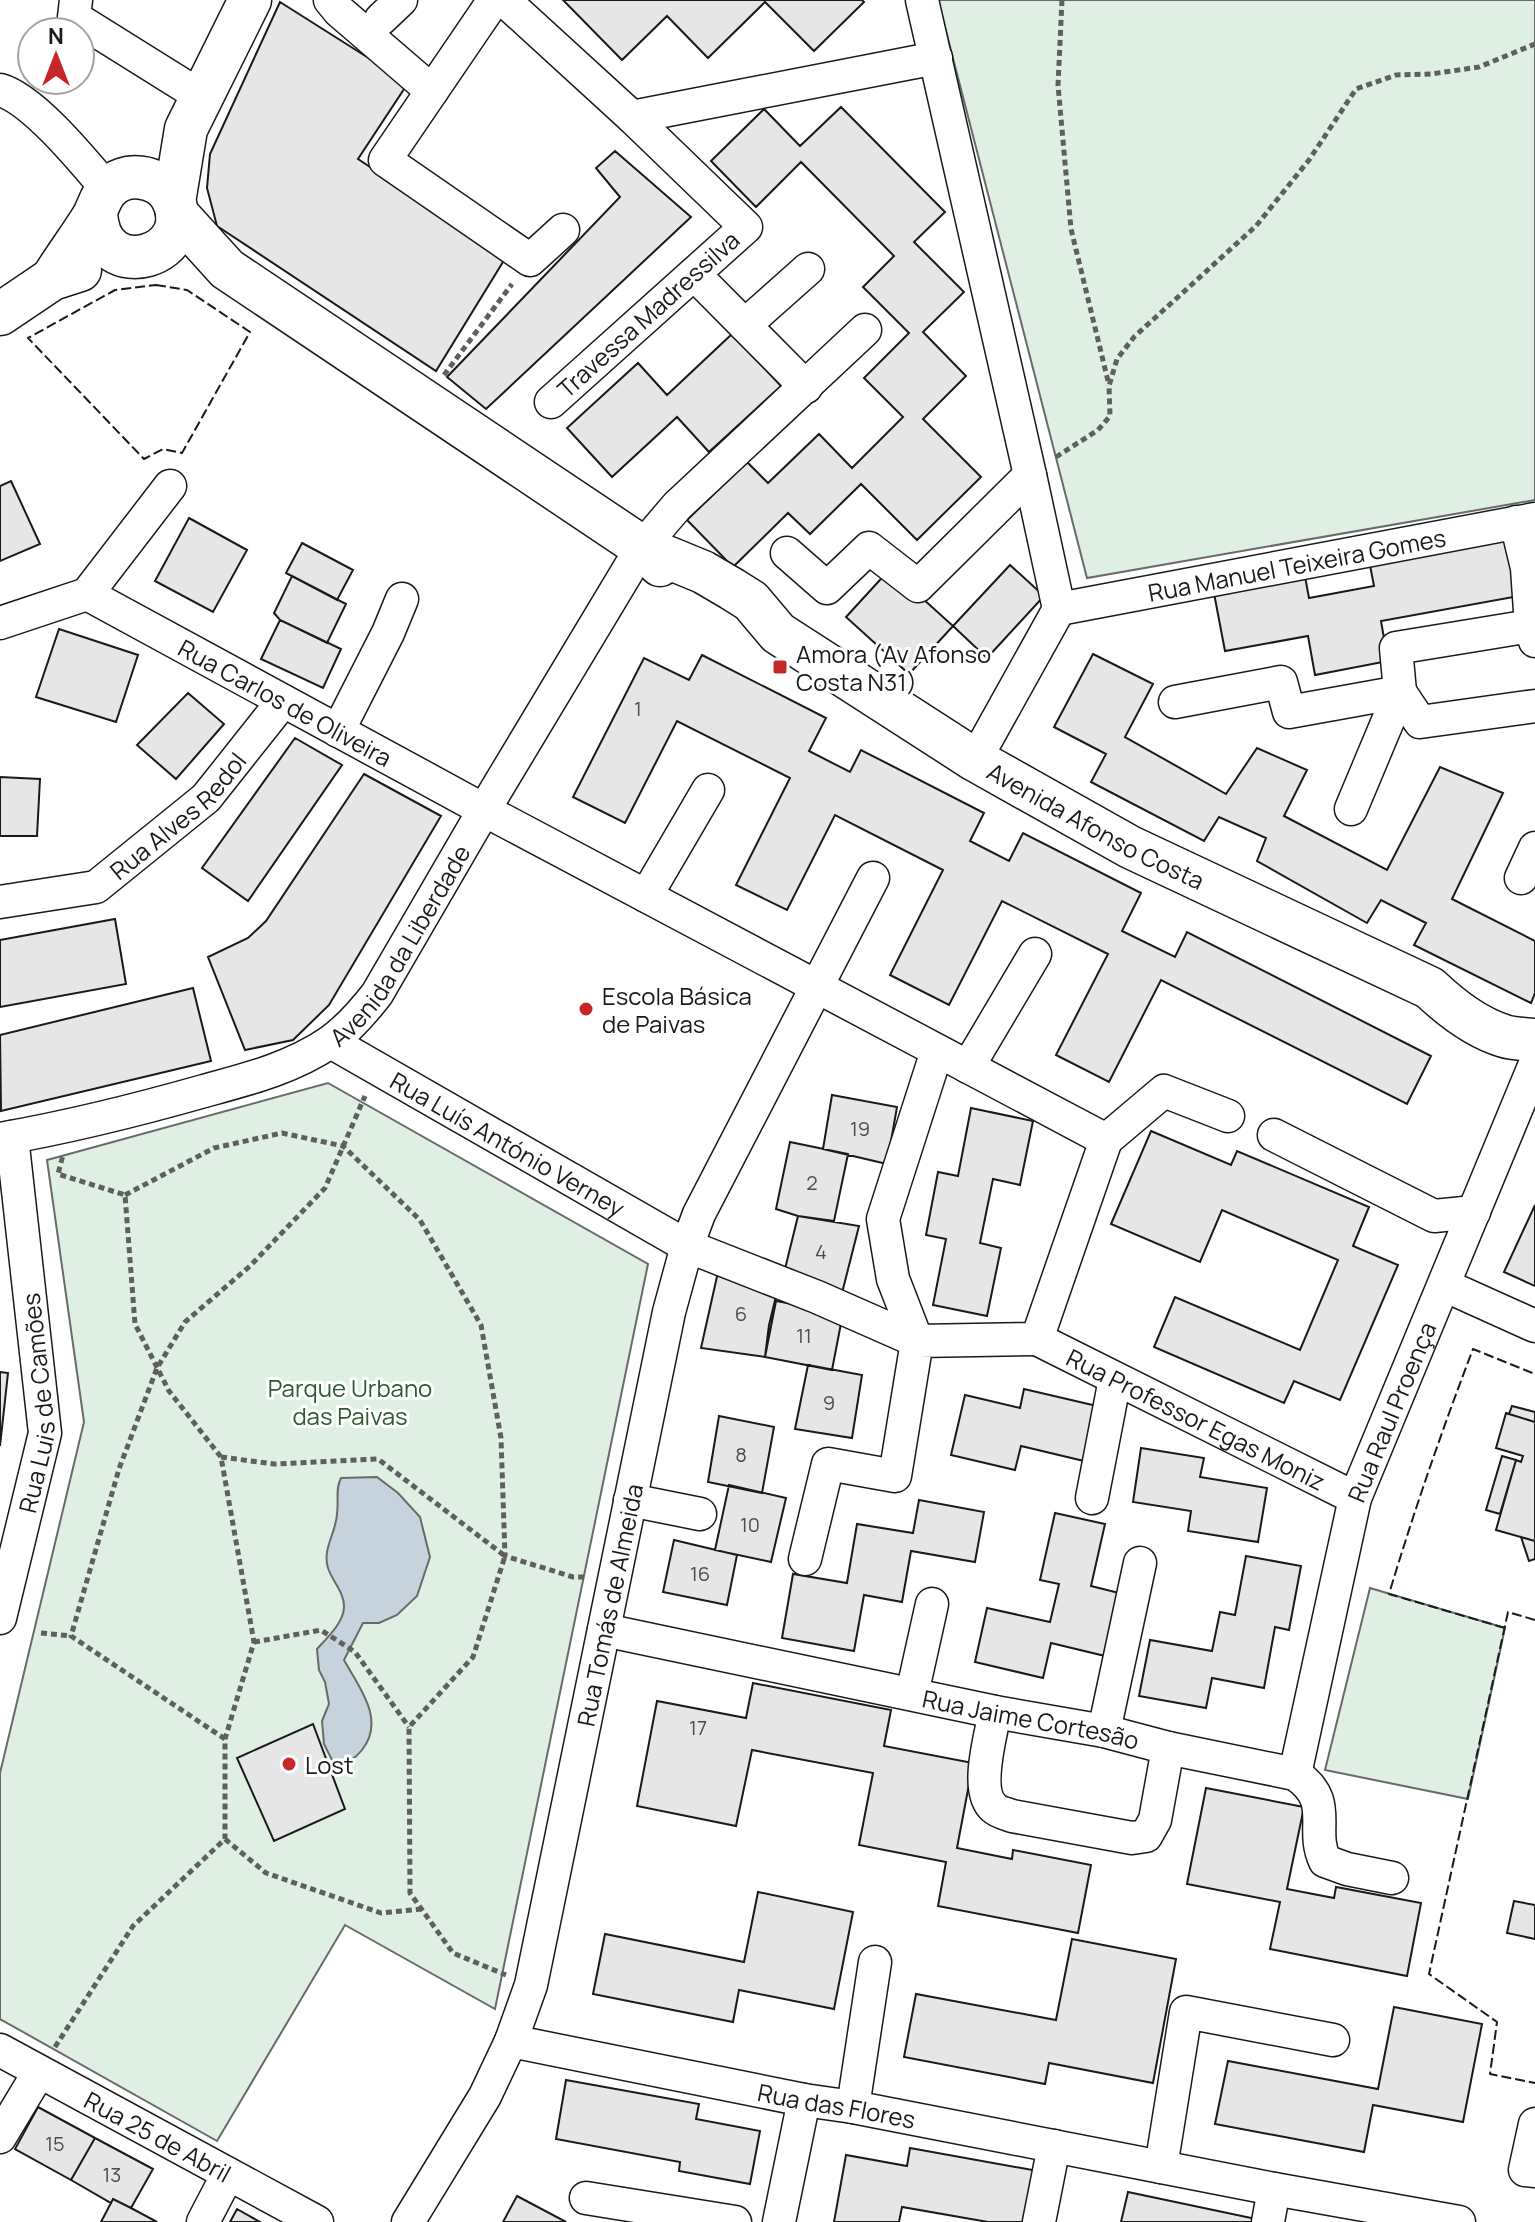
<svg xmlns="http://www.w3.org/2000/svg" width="1535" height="2222" font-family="Manrope,sans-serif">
  <rect width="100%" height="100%" fill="#fff"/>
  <path fill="#e0efe3" stroke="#6a6a6a" stroke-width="2" d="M938,0H1535V500L1087,578Z
    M328,1083L648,1264L495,2009L345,1925L217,2141L0,2019V1773L84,1422L47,1160Z
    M1370,1588L1505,1628L1468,1799L1325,1770Z"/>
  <path fill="#c6d2dc" stroke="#6a6a6a" stroke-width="2" d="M377,1477L398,1493L420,1517L430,1557L417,1596L397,1615L379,1623H363L344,1660C359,1687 386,1720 362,1750C355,1759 347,1764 335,1766L324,1744L322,1721L329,1704L325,1682L319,1670L317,1649C327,1638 343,1623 344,1608C345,1593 332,1581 328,1568C322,1549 336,1533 337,1514C339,1500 335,1490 341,1478Z"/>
  <path fill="#e6e6e6" stroke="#1a1a1a" stroke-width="2" d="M563,0H862L864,2L814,51L765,2L708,58L667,16L622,60Z
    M280,2L408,83L358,159L506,257L436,371L217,226L207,188L210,154Z
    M841,107L945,212L914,242L964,292L923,332L966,376L923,419L981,477L917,540L861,484L810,534L788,513L733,567L687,520L747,462L768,483L819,434L852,468L903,417L864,378L909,333L863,287L894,256L801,162L756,207L711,161L764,109L800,146Z
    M615,151L691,217L486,409L447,377L620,197L596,168Z
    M732,334L781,386L709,452L677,417L612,477L567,428L638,363L667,395Z
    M11,481L40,544L0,561V486Z
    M189,518L247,550L213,612L155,581Z
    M1506,530L1519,596L1381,621L1388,661L1315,675L1308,636L1225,651L1213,588L1304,571L1309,598L1374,586L1368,555Z
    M302,543L353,570L337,600L286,573Z
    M1010,565L1044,596L987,658L953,626Z
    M890,569L953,626L909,674L846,617Z
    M292,576L346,604L327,643L280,620L274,613Z
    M280,620L341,649L323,688L261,659Z
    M59,629L138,655L116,722L36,697Z
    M1093,654L1153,684L1125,737L1226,794L1257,748L1307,770L1284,816L1387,870L1440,767L1503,793L1452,899L1535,941V993L1531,1003L1414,945L1426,923L1381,900L1367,923L1257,861L1266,838L1219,817L1204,841L1091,782L1106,754L1054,727Z
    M702,655L826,718L809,751L850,772L861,750L984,813L970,841L1009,861L1023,833L1141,893L1122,931L1175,957L1187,932L1431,1056L1407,1104L1161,980L1109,1082L1056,1055L1108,954L1002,901L949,1005L890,975L943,870L835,815L787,910L736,885L790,778L677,721L625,823L573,797L644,658L689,680Z
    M188,693L224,724L176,779L137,745Z
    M295,738L342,765L248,901L202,868Z
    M364,774L441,816L329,1005L293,1040L245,1050L208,957L248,938L266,921Z
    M0,777L40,779L37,836H0Z
    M115,919L126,984L0,1007V940Z
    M193,988L211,1061L1,1111L0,1035Z
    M832,1095L897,1107L887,1164L823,1149Z
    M971,1108L1033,1121L1020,1185L993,1179L980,1243L1001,1248L987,1316L933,1305L946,1239L926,1235L938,1172L958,1176Z
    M1151,1131L1231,1165L1237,1151L1369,1207L1353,1246L1398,1265L1340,1400L1294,1381L1284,1403L1154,1347L1175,1297L1300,1350L1338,1260L1222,1210L1200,1262L1111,1224Z
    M790,1142L848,1154L834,1221L798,1216L776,1209Z
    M1535,1205V1286L1504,1272Z
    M798,1216L859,1226L842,1293L783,1277Z
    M718,1272L778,1288L769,1325L765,1357L701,1348Z
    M776,1301L843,1313L832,1370L765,1357Z
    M808,1365L862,1375L852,1438L795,1429Z
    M0,1372L8,1373L0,1446Z
    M1024,1389L1097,1406L1084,1461L1021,1446L1015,1470L951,1455L965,1395L1020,1408Z
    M1512,1406L1535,1412V1422L1509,1414Z
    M1506,1413L1535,1422V1541L1496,1530L1516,1460L1521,1462L1523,1456L1496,1448Z
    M719,1416L774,1427L762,1493L708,1482Z
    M1141,1448L1204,1458L1200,1477L1267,1488L1258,1542L1188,1531L1191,1511L1133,1502Z
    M1502,1456L1516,1460L1500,1514L1486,1510Z
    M729,1485L786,1498L771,1562L715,1550Z
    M919,1500L984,1512L975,1562L911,1551L902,1602L864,1595L854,1651L782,1638L793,1574L847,1583L857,1524L913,1533Z
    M1055,1513L1105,1524L1091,1586L1119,1593L1105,1656L1051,1643L1043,1678L975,1662L987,1608L1050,1622L1059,1584L1040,1580Z
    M1521,1537L1535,1541V1559L1529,1561Z
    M674,1540L737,1555L727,1605L663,1592Z
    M1246,1556L1301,1566L1289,1630L1275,1627L1264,1688L1212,1678L1206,1708L1139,1696L1150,1640L1212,1651L1220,1612L1235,1615Z
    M753,1683L891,1710L884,1746L973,1763L957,1848L1012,1859L1013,1850L1091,1865L1078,1933L938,1906L946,1862L859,1845L873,1773L752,1750L736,1826L637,1806L657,1701L746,1718Z
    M313,1724L345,1809L274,1841L237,1758Z
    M1206,1788L1304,1807L1287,1889L1334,1898L1336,1887L1421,1903L1407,1976L1270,1949L1280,1902L1187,1884Z
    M758,1892L853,1912L834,2009L739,1990L733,2022L593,1994L605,1934L744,1962Z
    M1514,1901L1535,1905V1939L1507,1933Z
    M1072,1939L1176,1959L1153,2083L1049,2063L1045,2084L904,2057L916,1994L1056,2020Z
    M1394,2007L1482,2024L1463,2122L1373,2105L1364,2152L1215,2124L1228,2061L1378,2089Z
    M566,2080L699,2104L696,2119L760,2131L750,2184L679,2171L680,2162L556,2139Z
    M38,2107L95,2138L71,2180L15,2149Z
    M95,2138L153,2169L131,2208L113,2199L111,2203L71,2180Z
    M910,2148L1038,2171L1029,2222H988L902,2207L899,2222H834L846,2155L907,2166Z
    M1128,2192L1256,2219L1255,2222H1121Z
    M517,2196L566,2222H503Z
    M113,2199L131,2208L157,2222H101Z
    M237,2209L260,2222H230Z"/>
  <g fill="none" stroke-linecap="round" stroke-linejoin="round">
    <defs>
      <g id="minor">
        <path d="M76,0L74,17L202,97"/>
        <path d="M330,0L339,11L432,91"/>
        <path d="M494,0L385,160L530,260L563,230"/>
        <path d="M504,0L632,117L746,227L551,402"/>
        <path d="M922,0L1030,475L1059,609L975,760"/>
        <path d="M381,19L401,0"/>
        <path d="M0,90C33,99 84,162 107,189"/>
        <path d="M632,117L936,58"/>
        <path d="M694,274L806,387"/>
        <path d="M745,325L808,269"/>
        <path d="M1516,522L1527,568L1531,626"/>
        <path d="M787,553L827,588L869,548L918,586L1030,475"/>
        <path id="s1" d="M87,594L484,810L1106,1140L1164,1091L1228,1116"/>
        <path id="s2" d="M1059,609L1535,519"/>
        <path d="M0,623L87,594L170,486"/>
        <path d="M1175,702L1281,682L1289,712L1400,692L1396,648L1531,626L1535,641"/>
        <path d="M338,731L388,633L402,599"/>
        <path d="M1351,809L1400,692L1420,722L1535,706"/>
        <path d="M1521,878L1535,848"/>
        <path d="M646,896L708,790"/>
        <path id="s3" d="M0,902L96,887L206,798L283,701"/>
        <path id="s4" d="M331,1042L687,1246L817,1297L917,1341"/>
        <path d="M968,1067L1035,954"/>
        <path d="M1274,1135L1434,1216L1474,1212"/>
        <path id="s5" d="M0,1139C69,1127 137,1110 204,1091C248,1079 292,1068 330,1042C348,1029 363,1012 377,994L484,810L642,547L677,506L865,330"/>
        <path d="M1444,1285L1535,1326"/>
        <path id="s6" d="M1037,1339L1355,1498"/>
        <path d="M917,1341L893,1279L883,1219L937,1051"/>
        <path d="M1092,1498L1115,1379"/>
        <path d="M630,1500L700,1514"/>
        <path d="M805,1559L828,1464L895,1476L917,1341L1037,1339L1106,1140"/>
        <path id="s7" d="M0,1618L45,1433L12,1137"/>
        <path id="s8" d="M604,1630L995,1712L1104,1731L1168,1748L1295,1774C1336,1802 1309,1827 1325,1861L1347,1869L1392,1878"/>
        <path d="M912,1694L932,1604"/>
        <path d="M995,1712C991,1735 974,1791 994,1808C998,1812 1007,1814 1012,1816L1132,1838L1146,1836L1155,1820L1168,1748"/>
        <path d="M1104,1731L1140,1563"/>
        <path id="s9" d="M1295,1774L1355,1498L1535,1064"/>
        <path id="s10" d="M511,2041L804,2100L853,2107L1274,2189L1459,2222"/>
        <path id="s11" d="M0,2050L317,2222"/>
        <path d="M853,2107L875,1962"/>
        <path d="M1535,2124L1525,2170L1535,2171"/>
        <path d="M0,2137L39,2072"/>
        <path d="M1161,2167L1186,2012L1333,2040"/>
        <path d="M586,2198L735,2222"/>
        <path d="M203,2222L228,2174"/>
        <path id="s12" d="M408,2222L485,2096L511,2041L531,1985L669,1312L687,1246L699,1214L873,878"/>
        <path d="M779,2222L804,2100"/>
        <path d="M1039,2222L1054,2146"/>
        <path d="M1268,2222L1274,2189"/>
      </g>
      <g id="major">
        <path d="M174,202L186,129L250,0"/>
        <path d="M177,214L227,269L642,547L660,565"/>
        <path d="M52,279C65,258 80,238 93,217C98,208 100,198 107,190C124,170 158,175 171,196C204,254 100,290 96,213"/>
        <path d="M0,314L52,279L80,270"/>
        <path id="s13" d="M642,547L703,572L732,589L751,601L778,633L795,644L975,760L1130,847L1430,988C1451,1008 1475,1027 1504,1036C1513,1039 1525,1039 1535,1040"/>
      </g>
    </defs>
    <use href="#minor" stroke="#1a1a1a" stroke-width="35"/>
    <use href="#major" stroke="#1a1a1a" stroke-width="45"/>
    <path stroke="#5f5f5f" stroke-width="5" stroke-dasharray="6 4" stroke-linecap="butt" d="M1062,0L1058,85L1071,229L1109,385
      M444,375L512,284
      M1056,457L1098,430L1110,416L1109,386L1117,359L1134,337L1256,226L1309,160L1356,89L1396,75L1431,74L1479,67L1535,44
      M125,1195L214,1148L282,1133L343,1146L420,1220L481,1325L501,1438L505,1556L573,1577H587
      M221,1457L274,1464L378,1459L505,1556L473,1657L409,1727L410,1893L453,1953L506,1975
      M41,1633L71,1636
      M254,1642L321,1630L355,1652L409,1727
      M225,1739L71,1636L119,1469L157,1368L185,1322L250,1266L325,1188L365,1096
      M225,1839L266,1873L381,1913L421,1909
      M55,2047L133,1926L225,1839V1739L254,1642L221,1457L169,1391L135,1324L125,1195L58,1174L63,1155"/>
    <use href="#minor" stroke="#fff" stroke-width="32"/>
    <use href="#major" stroke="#fff" stroke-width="42"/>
    <path stroke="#1a1a1a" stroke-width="2" stroke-dasharray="10 4" stroke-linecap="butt" d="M156,285L187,290L250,332L182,453L163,449L144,459L28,338L115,290Z
      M1535,1620L1508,1612L1429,1974L1497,2022L1490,2074L1535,2083
      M1505,1628L1389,1594C1414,1511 1442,1430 1473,1349L1535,1374"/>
  </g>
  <g fill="#c62828" stroke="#fff" stroke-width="3">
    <rect x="772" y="659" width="16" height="16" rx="4"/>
    <circle cx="586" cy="1009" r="8"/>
    <circle cx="289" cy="1764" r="8"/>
  </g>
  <g text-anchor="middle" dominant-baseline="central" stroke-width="6" stroke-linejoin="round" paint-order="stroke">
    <g font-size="20" fill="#4d4d4d">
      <text x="638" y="708">1</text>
      <text x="860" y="1128">19</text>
      <text x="812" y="1182">2</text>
      <text x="821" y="1251">4</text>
      <text x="741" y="1313">6</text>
      <text x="804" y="1335">11</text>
      <text x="829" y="1402">9</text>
      <text x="741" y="1454">8</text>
      <text x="750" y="1524">10</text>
      <text x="700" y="1573">16</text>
      <text x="698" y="1727">17</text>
      <text x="55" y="2143">15</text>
      <text x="112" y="2174">13</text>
    </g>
    <g font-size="24" fill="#1a1a1a" stroke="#fff">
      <text transform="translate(648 314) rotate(-42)">Travessa Madressilva</text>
      <text stroke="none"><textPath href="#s2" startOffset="242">Rua Manuel Teixeira Gomes</textPath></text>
      <text stroke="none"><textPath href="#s1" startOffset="226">Rua Carlos de Oliveira</textPath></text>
      <text stroke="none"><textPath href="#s3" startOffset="206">Rua Alves Redol</textPath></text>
      <text stroke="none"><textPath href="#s13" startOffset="536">Avenida Afonso Costa</textPath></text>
      <text stroke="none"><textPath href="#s5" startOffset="466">Avenida da Liberdade</textPath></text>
      <text stroke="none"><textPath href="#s4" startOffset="204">Rua Luís António Verney</textPath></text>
      <text stroke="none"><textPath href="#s7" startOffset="220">Rua Luis de Camões</textPath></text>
      <text stroke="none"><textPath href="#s9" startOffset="376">Rua Raul Proença</textPath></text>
      <text stroke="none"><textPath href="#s6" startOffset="178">Rua Professor Egas Moniz</textPath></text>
      <text stroke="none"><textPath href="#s12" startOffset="656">Rua Tomás de Almeida</textPath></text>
      <text stroke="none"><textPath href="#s8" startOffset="436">Rua Jaime Cortesão</textPath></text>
      <text stroke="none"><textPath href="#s10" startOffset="332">Rua das Flores</textPath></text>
      <text stroke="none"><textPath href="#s11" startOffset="180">Rua 25 de Abril</textPath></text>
    </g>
    <g font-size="24" fill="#1a1a1a" stroke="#fff" text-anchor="start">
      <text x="796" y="653">Amora (Av Afonso<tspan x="796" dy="28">Costa N31)</tspan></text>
      <text x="602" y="995">Escola Básica<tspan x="602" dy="28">de Paivas</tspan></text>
      <text x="305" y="1764">Lost</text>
    </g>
    <g font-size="24" fill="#2b5a34" stroke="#fff">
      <text x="350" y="1387">Parque Urbano<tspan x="350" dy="28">das Paivas</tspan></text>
    </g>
  </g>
  <g transform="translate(56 56)"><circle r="38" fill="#ffffff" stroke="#a3a3a3" stroke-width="2"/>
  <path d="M0-6L14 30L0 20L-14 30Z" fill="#c62828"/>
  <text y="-12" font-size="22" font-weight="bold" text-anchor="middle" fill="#1a1a1a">N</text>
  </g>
</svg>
